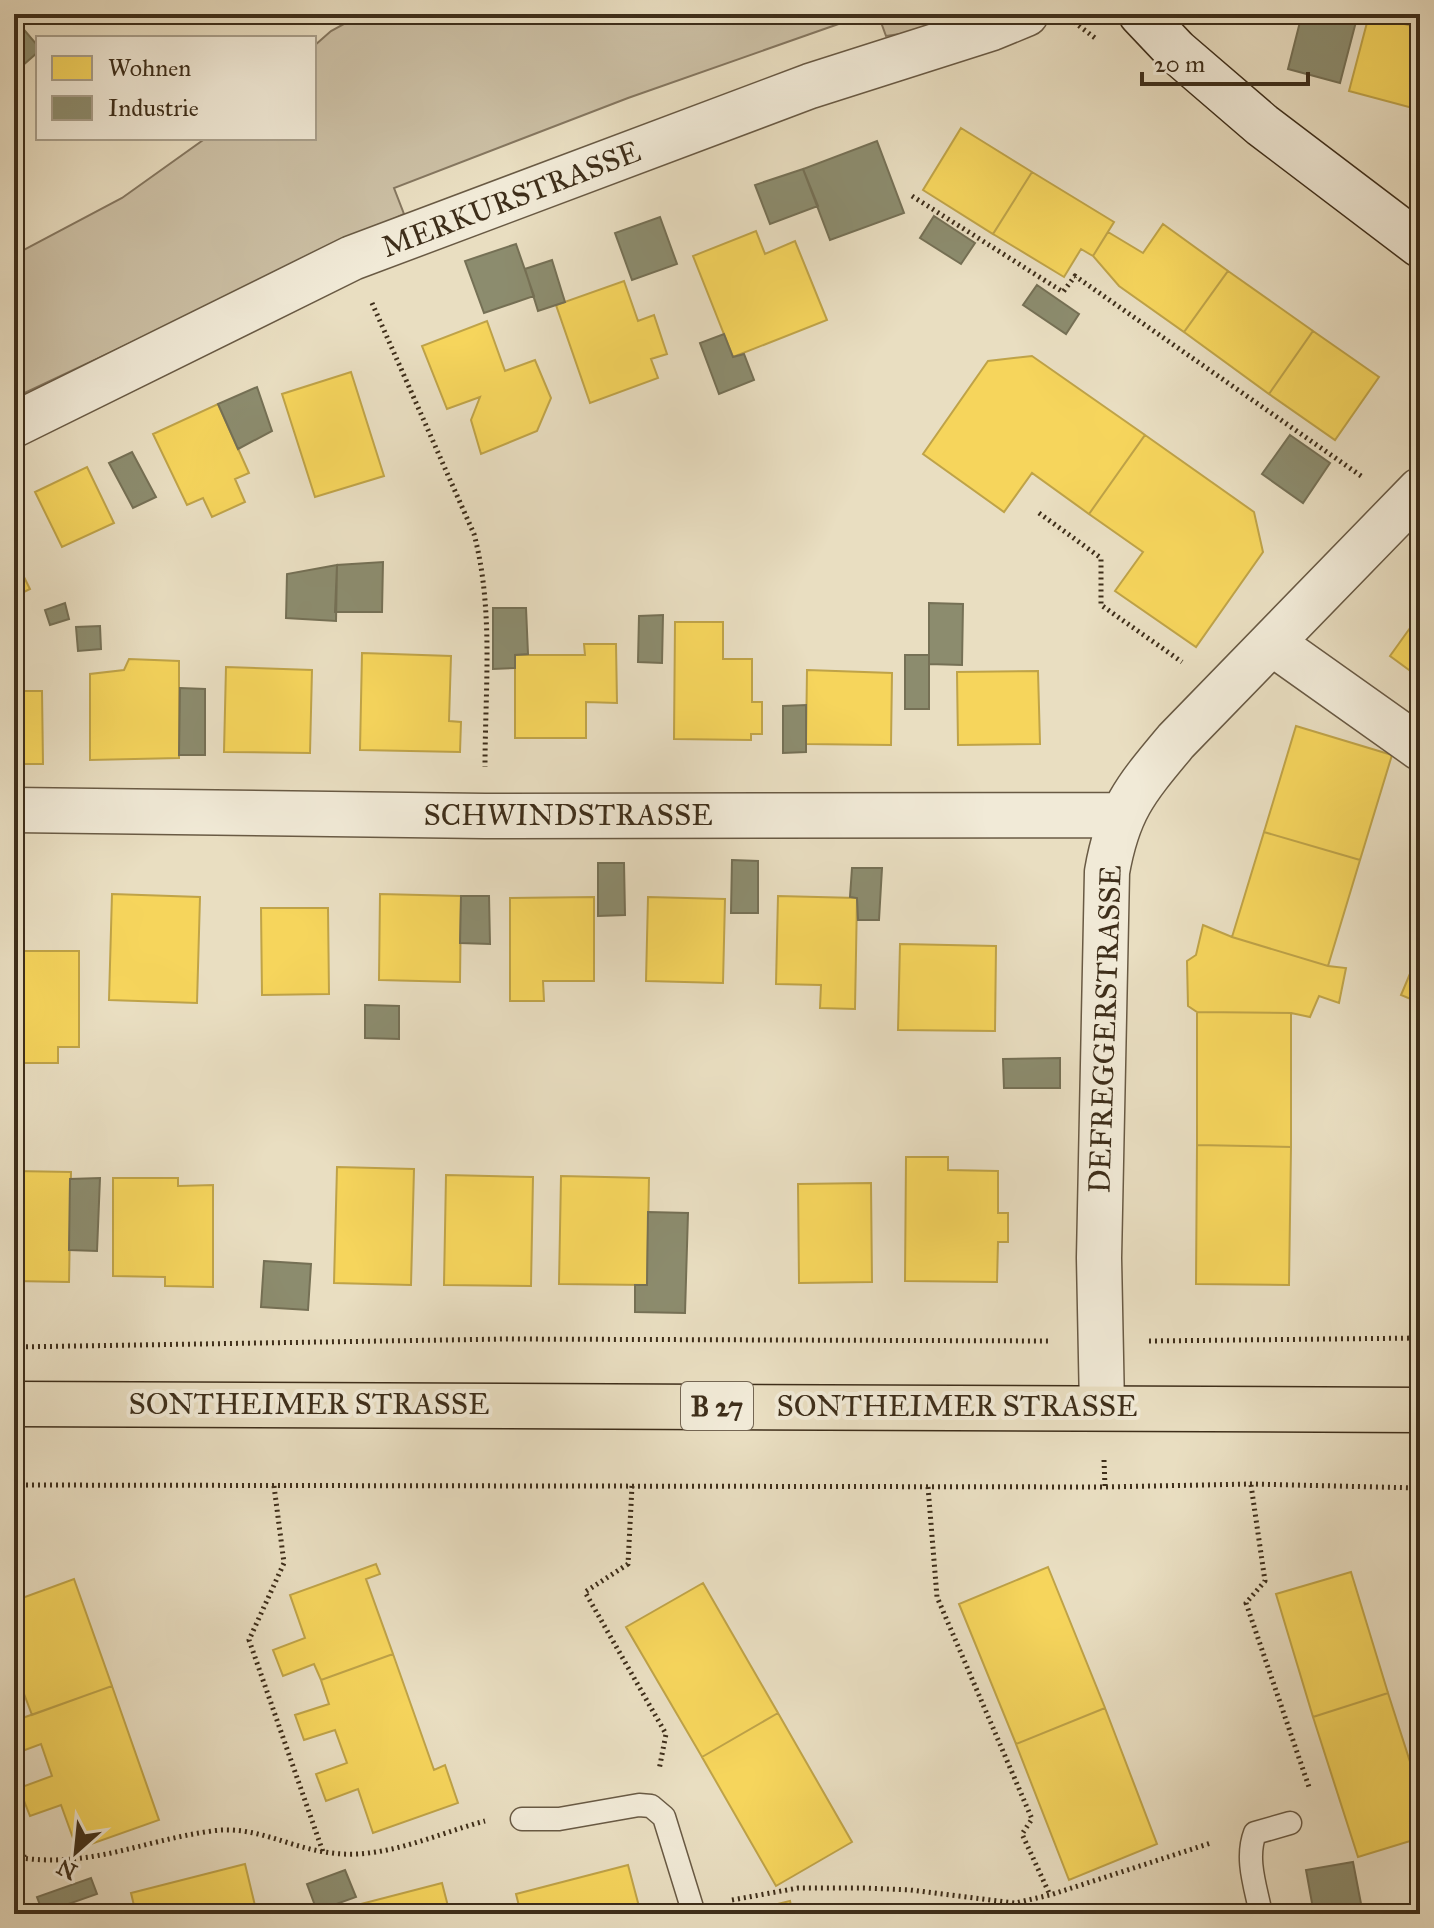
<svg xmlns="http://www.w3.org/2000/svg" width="1434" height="1928" font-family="'IM FELL Great Primer',serif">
  <rect width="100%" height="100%" fill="#e9dec1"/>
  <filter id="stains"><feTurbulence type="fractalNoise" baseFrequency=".0025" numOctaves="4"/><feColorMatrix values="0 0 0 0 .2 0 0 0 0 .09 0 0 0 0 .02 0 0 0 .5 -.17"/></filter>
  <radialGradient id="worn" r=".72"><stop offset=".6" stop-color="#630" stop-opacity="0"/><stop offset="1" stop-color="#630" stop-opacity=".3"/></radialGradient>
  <path fill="#ccc0a5" stroke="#857760" stroke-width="2" d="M362,14H867L628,98L394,188L404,214L14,398V255L122,198L206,138H314V46L331,31Z
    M878,14H957L950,27L886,36Z"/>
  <path fill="#f6d55c" stroke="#bfa348" stroke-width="2" d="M1369,15L1420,28V110L1349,91Z
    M961,128L1032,172L993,234L923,190Z
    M1032,172L1114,222L1093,256L1081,249L1064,277L993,234Z
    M1163,224L1228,271L1184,332L1119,286L1093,256L1108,232L1143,253Z
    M756,231L765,254L795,241L827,320L733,357L693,256Z
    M1228,271L1313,331L1269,394L1184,332Z
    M624,281L638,321L654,315L667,354L651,359L658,378L590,403L556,305Z
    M487,321L505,371L535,360L551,398L537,431L481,454L471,420L480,397L447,409L422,346Z
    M1313,331L1379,377L1335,440L1269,394Z
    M1032,356L1145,435L1089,514L1032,473L1004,512L923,454L988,361Z
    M351,372L384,476L315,497L282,394Z
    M218,404L249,473L235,479L245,502L212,517L203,498L187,505L153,434Z
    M1145,435L1254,512L1263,552L1196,647L1115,591L1143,552L1089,514Z
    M87,467L114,523L62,547L35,492Z
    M14,557L30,589L14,597Z
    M1420,614V678L1390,656Z
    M675,622H723V659H752V702H762V734H751V740L674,739Z
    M584,644H616L617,703L586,702V738H515V655H585Z
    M362,653L451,656L449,721L461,722L460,752L360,750Z
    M129,659L179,661V758L90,760V674L124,670Z
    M226,667L312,670L310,753L224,752Z
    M807,670L892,673L891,745L806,744Z
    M1038,671L1040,744L958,745L957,672Z
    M14,691H42L43,764H14Z
    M1296,726L1392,755L1360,860L1264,832Z
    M1264,832L1360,860L1328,966L1232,937Z
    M112,894L200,897L197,1003L109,1000Z
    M380,894L461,896L460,982L379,980Z
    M778,896L857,898L855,1009L820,1008L821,985L776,984Z
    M594,897V981H543L544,1001H510V898Z
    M648,897L725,899L723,983L646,981Z
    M261,908H328L329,994L262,995Z
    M1203,925L1232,937L1328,966L1346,968L1339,1003L1319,996L1310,1017L1291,1013L1197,1012L1188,1006L1187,961L1196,955Z
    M900,944L996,946L995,1031L898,1030Z
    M1420,950V1003L1401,995Z
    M14,951H79V1047H58V1063H14Z
    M1197,1012L1291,1013V1147L1197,1145Z
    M1197,1145L1291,1147L1289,1285L1196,1284Z
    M906,1157H948V1170L998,1171V1213H1008V1242H998L997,1282L905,1281Z
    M337,1167L414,1169L411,1285L334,1283Z
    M14,1171L71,1172L69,1282L14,1281Z
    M446,1175L533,1177L531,1286L444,1285Z
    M561,1176L649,1178L647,1285L559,1284Z
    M113,1178H178V1186L213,1185V1287L165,1286V1277L113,1276Z
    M871,1183L872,1282L799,1283L798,1184Z
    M376,1564L380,1574L366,1579L393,1654L321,1680L314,1664L283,1676L273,1650L305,1638L290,1595Z
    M1048,1567L1105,1708L1016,1744L959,1604Z
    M1351,1572L1388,1693L1313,1717L1276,1594Z
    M74,1579L112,1686L32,1715L18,1678L14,1680V1601Z
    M703,1583L778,1713L702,1757L626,1627Z
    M393,1654L434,1770L445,1765L458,1803L373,1833L358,1789L326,1801L316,1774L347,1763L335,1730L304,1740L295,1715L329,1704L321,1680Z
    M112,1686L159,1820L77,1849L61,1805L30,1816L19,1788L52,1776L41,1744L14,1754V1721Z
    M1388,1693L1420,1793V1838L1358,1857L1313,1717Z
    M1105,1708L1157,1844L1069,1880L1016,1744Z
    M778,1713L852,1842L776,1886L702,1757Z
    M245,1864L257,1914H136L131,1893Z
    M628,1865L641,1914H521L516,1894Z
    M442,1883L450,1914H327L326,1913Z
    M790,1901L793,1914H745L744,1912Z"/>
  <path fill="#8c8c6e" stroke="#757055" stroke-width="2" d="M1302,14H1358L1340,83L1288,69Z
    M14,18L38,46V52L22,66L14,56Z
    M877,141L904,213L830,240L803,169Z
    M803,169L818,206L770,224L755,185Z
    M934,216L975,243L961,264L920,238Z
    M660,217L677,264L632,280L615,233Z
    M516,244L534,296L484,313L465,261Z
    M552,260L565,302L538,311L525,269Z
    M1037,285L1079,314L1066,334L1023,305Z
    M724,334L733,357L744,354L754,380L719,394L700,343Z
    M257,387L272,431L238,449L218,404Z
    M1290,435L1330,463L1303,503L1262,474Z
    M132,452L156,497L133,508L109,463Z
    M383,562L382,612H335L337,565Z
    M337,565L336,621L286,618L287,574Z
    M65,603L69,619L50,625L45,610Z
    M929,603L963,604L962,665L929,664Z
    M493,608H526L528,654L515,655V668L493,669Z
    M663,615L662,663L638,662L639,616Z
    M100,626L101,649L78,651L76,627Z
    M905,655H929V709H905Z
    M180,688L205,689V755H179Z
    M806,705V752L783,753V706Z
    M732,860L758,861V913H731Z
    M598,863H624L625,915L598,916Z
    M852,868H882L879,920H858L857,898L850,897Z
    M461,896H489L490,944L460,943Z
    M365,1005L399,1006V1039L365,1038Z
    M1060,1058V1088H1004L1003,1059Z
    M100,1178L97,1251L69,1250L70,1179Z
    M648,1212L688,1213L685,1313L635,1312V1285H647Z
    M264,1261L311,1264L308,1310L261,1307Z
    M1353,1862L1363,1914H1314L1306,1870Z
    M345,1870L356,1897L317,1911L307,1884Z
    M91,1878L97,1894L43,1913L37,1897Z"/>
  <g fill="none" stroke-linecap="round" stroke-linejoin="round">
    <defs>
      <path id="lane" d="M522,1819H559L639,1805L651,1806L664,1817L694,1914
        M1261,1914C1256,1888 1245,1859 1255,1833L1290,1823"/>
      <path id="street" d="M14,425L352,258L810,86L992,28L1026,14
        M1272,643L1420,748
        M14,810L485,816L1121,815
        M1102,1407L1099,1258L1107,872C1118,809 1136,789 1176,741L1420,490"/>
      <path id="secondary" d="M1141,14L1176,51L1262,125L1420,245"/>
      <path id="primary" d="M14,1404L1420,1410"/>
    </defs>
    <use href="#lane" stroke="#695a44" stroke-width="25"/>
    <use href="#street" stroke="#695a44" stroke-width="47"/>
    <use href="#secondary" stroke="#3e2e1a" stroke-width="47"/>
    <use href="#primary" stroke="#3e2e1a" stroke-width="47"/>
    <path stroke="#3e2e1a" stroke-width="5" stroke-dasharray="2 4" stroke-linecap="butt" d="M1074,22L1095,38
      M912,196L1063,292L1075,276L1364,478
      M372,303L474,534C494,609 485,690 485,767
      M1039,513L1101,558V605L1182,662
      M1149,1341L1420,1338
      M14,1347L506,1339L1051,1341
      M1104,1460L1105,1487
      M14,1485L1105,1487L1251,1484L1420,1488
      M1251,1485L1265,1581L1246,1603L1309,1787
      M274,1486L284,1563L249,1640L323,1852
      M632,1486L628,1564L585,1592L666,1734L659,1770
      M928,1487L937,1597L1032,1819L1022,1834L1050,1895
      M14,1827L25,1859
      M14,1857C91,1869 139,1841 212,1831C253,1825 286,1846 325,1852C380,1862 432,1835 485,1821
      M732,1900L798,1888H863L910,1890L1015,1903L1050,1895L1211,1843"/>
    <use href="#lane" stroke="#f1ead7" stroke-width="22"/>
    <use href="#street" stroke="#f1ead7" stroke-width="44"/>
    <use href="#secondary" stroke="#f1ead7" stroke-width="44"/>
    <use href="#primary" stroke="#e9dec1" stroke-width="44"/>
  </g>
  <g text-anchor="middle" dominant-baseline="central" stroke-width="8" stroke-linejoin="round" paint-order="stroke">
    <rect fill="#f1ead7" stroke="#746653" stroke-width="2" x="681" y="1382" width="72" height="48" rx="6"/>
    <g font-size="28" font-weight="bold" fill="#3e2e1a">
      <text x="717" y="1406">B 27</text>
    </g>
    <g font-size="30" fill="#3e2e1a" stroke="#f1ead7">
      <text transform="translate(511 199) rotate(-21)">MERKURSTRASSE</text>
      <text x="568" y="815">SCHWINDSTRASSE</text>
      <text transform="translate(1105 1029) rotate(-88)">DEFREGGERSTRASSE</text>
      <text x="309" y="1404">SONTHEIMER STRASSE</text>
      <text x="957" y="1406">SONTHEIMER STRASSE</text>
    </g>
  </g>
  <rect width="1434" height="1928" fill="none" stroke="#e9dec1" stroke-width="48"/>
  <rect x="16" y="16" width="1402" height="1896" fill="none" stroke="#3e2e1a" stroke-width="4"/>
  <rect x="24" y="24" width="1386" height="1880" fill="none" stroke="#3e2e1a" stroke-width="2"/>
  <rect x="36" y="36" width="280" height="104" fill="#f1ead7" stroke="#a99f8b" stroke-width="2"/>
  <rect x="52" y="56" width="40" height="24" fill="#f6d55c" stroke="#a99f8b" stroke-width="2"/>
  <text x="108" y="76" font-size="24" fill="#3e2e1a">Wohnen</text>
  <rect x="52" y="96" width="40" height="24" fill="#8c8c6e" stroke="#a99f8b" stroke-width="2"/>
  <text x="108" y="116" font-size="24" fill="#3e2e1a">Industrie</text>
  <g transform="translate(76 1852) rotate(207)" stroke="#f1ead7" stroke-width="6" paint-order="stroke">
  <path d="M0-6L14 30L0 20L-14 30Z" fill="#3e2e1a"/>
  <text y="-12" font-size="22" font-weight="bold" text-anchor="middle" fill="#3e2e1a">N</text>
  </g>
  <path d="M1142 72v12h166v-12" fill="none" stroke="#3e2e1a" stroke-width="4"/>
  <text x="1154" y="72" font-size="24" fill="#3e2e1a" stroke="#f1ead7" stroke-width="6" paint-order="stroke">20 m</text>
  <rect width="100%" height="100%" filter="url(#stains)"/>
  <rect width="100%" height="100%" fill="url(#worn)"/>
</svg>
